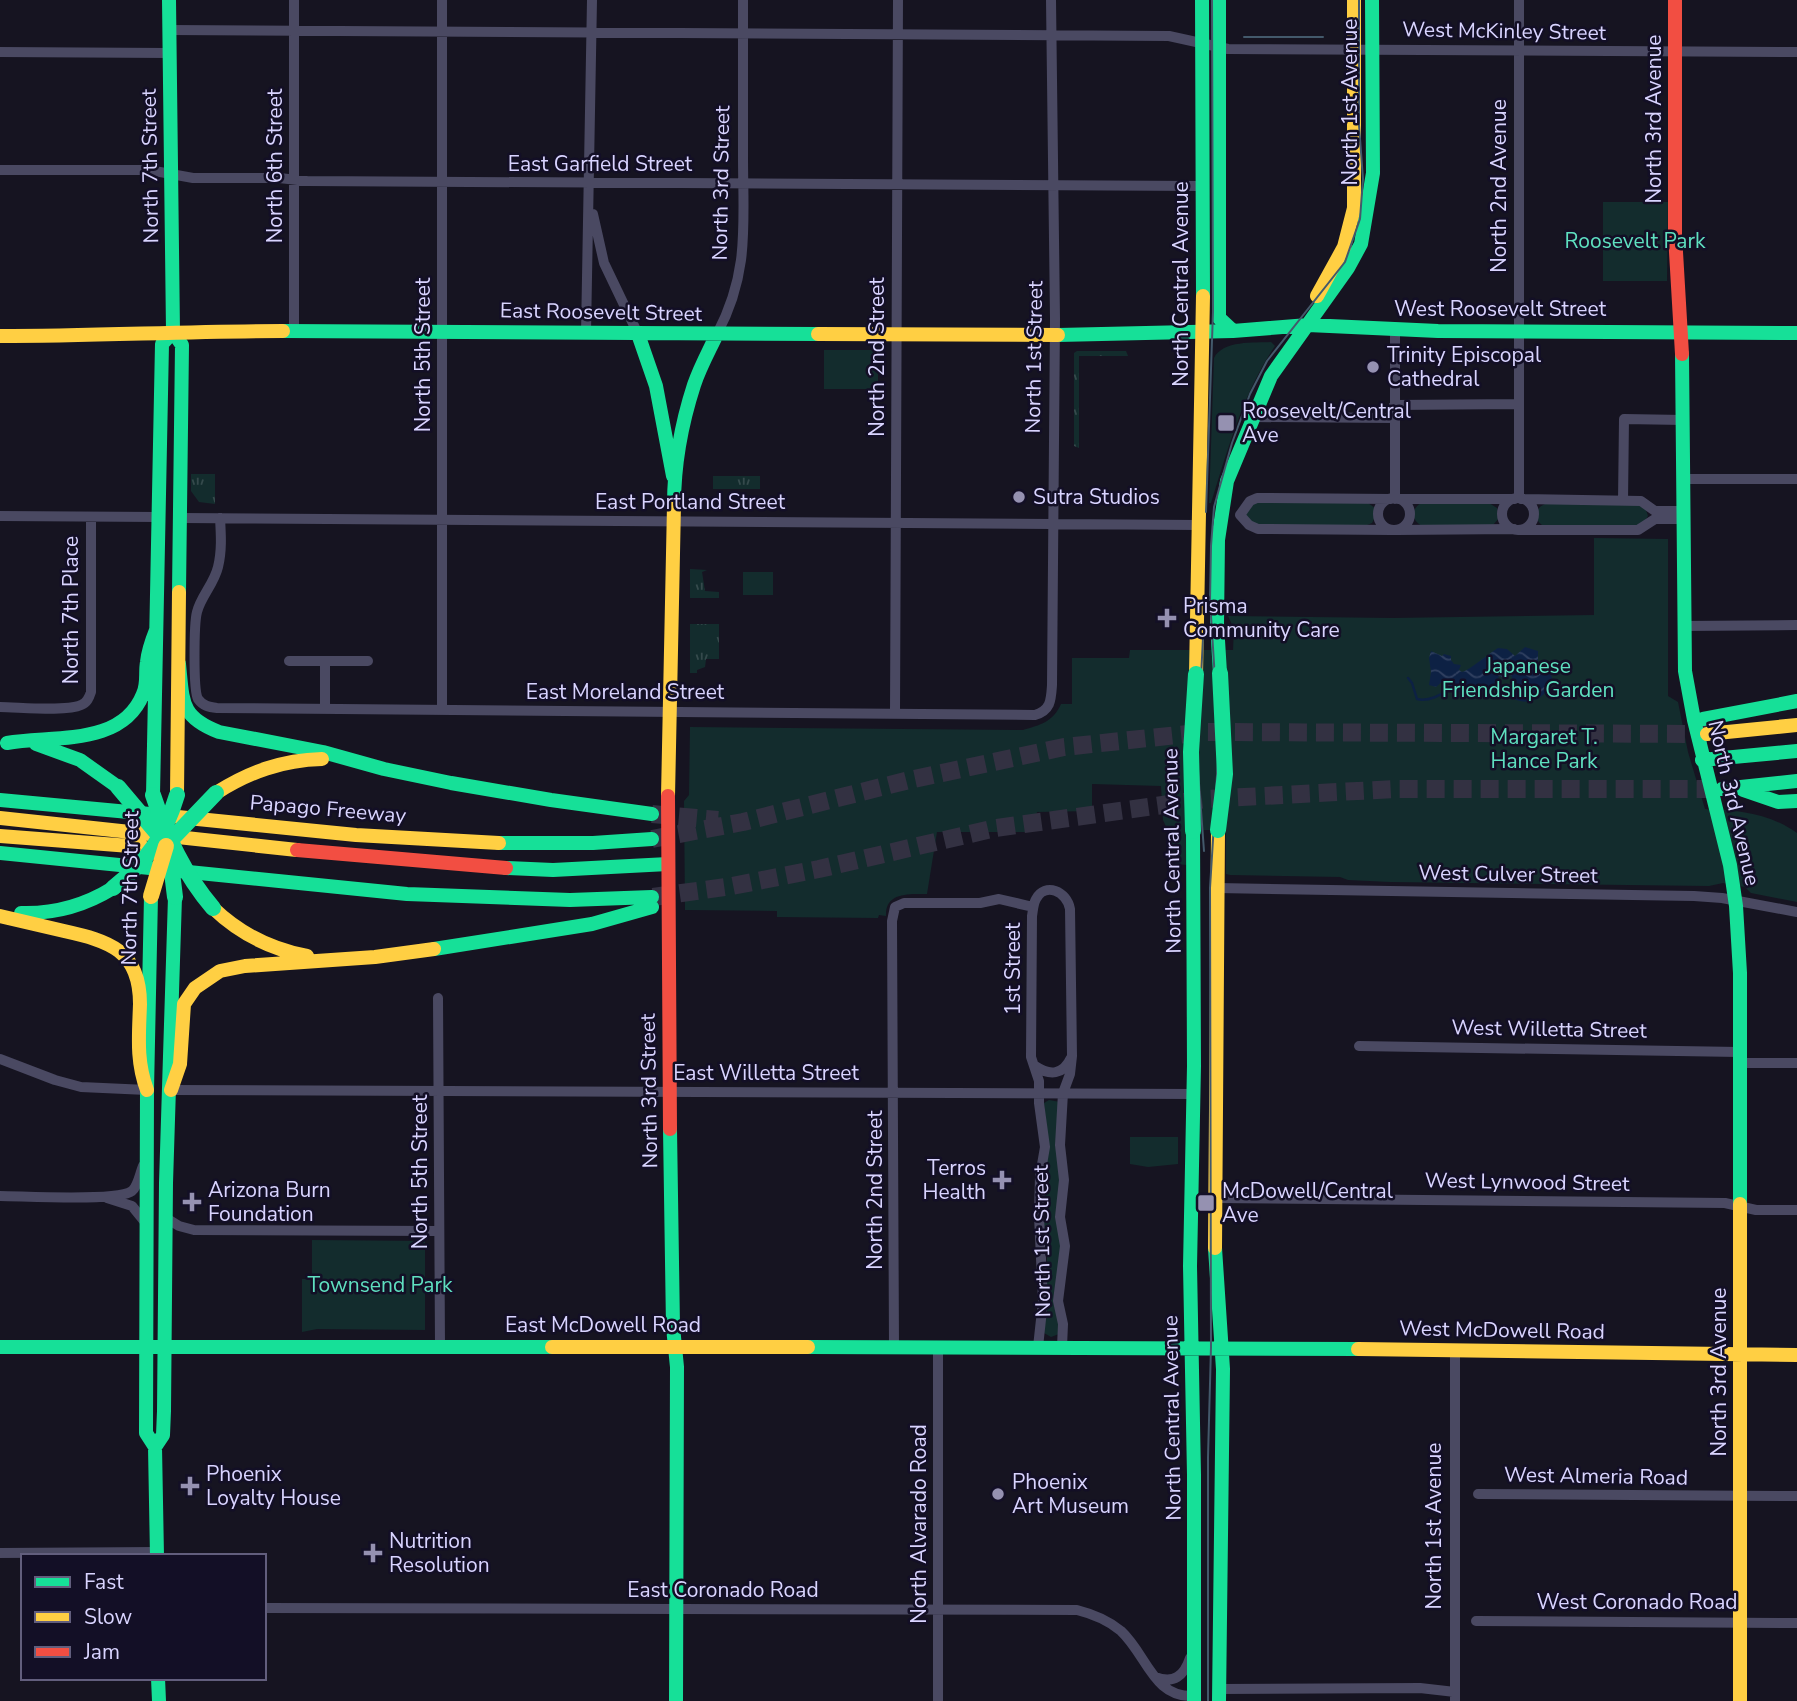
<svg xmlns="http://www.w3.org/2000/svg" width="1797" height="1701" font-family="'Nunito Sans',sans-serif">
  <defs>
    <pattern id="grass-tufts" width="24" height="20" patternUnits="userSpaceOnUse" patternTransform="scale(1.75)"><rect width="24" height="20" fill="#132c2d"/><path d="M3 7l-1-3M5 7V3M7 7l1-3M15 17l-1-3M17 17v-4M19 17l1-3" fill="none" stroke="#354a4c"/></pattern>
    <pattern id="water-waves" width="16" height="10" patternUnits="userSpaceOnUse" patternTransform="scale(1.75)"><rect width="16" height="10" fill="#0d2144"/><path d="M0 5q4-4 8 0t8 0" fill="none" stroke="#304060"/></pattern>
  </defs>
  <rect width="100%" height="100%" fill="#161421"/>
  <path fill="url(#grass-tufts)" d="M1077,351H1126L1128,356H1079V448L1074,446V353Z
    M191,474H215V504L199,502L191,491Z
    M713,476H760V489H713Z
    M690,569L707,570L702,572L705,591L719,592V598H690Z
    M690,624H719V659H706L705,667L697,670V673H690Z"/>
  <path fill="#132c2d" d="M1603,202H1668L1667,281H1603Z
    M1271,342L1275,346C1243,393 1228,449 1211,503H1209L1214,358C1223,340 1254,343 1271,342Z
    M824,350H878V389H824Z
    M1255,502L1368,503L1375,508L1376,515L1372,523L1365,526L1257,525L1247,519L1246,514Z
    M1421,503H1489L1497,508L1499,518L1493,525L1422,526C1411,520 1411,509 1421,503Z
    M1545,504H1639L1646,510L1648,516L1642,525H1542C1533,518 1535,508 1545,504Z
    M1594,538L1668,539V696L1678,702L1688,752L1705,809C1738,810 1769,813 1797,833V902L1751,893L1745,887L1723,883L1709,886L1390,882L1348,880L1340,877L1230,875L1226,874V830H1187V865L1175,864L1168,831L1163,820L1161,786L1092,784V811L1037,812L1033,832H937L927,894C909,894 885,892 886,916L879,915L878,918L777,917V911L685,910L684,801L689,795L690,727L1023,730C1040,725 1053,722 1061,704H1072V658H1129L1130,650H1233L1234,629L1228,616L1392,618L1594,615Z
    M743,572H773V595H743Z
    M1049,1100L1060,1102L1062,1242L1058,1307L1059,1334L1051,1337L1044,1333L1047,1307V1251L1043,1221L1047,1131L1044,1103Z
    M1130,1137H1178V1164L1148,1167L1130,1164Z
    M312,1240L425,1241V1330L317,1329L302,1332V1279H312Z"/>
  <path fill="url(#water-waves)" d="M1525,647L1538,651V667L1542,669L1546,667L1552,677C1549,696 1533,707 1514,699L1510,691L1512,677L1510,675L1504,679L1501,676L1498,677L1500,680L1489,691H1480L1473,686L1472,691L1464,695L1449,686L1450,683L1444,680L1436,687L1429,685L1431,672L1429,658L1431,651L1442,656L1444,654L1451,656V660L1454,664L1461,665L1459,670L1462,672C1470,670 1488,654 1498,648L1507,649L1515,656Z"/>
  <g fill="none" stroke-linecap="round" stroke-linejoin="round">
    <path stroke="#0d2144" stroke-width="2.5" d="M1408,678L1412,683L1417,699C1428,702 1442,695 1451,688"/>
    <path stroke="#333142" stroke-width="18" stroke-dasharray="18 9" stroke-linecap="butt" d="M652,814L718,820
      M652,839L743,822L909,780L1064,747L1206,732L1707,734
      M653,897L732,886L819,869L996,828L1206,799L1395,789H1722"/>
    <path stroke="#4a4962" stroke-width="10" d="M294,0V332
      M169,30L1169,36L1228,49L1797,52
      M0,52L169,53
      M0,170H149L193,178H279L307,181L1201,186
      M593,214L604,263L638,334
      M1395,330V499
      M586,333L592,0
      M717,334C750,272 743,224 743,156C743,104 743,52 743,0
      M1394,405L1518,404
      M1253,417L1394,418
      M1683,479H1797
      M1519,498V0
      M1502 514a16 16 0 1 1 32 0a16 16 0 1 1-32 0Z
      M1378 514a16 16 0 1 1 32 0a16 16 0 1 1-32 0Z
      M1398,499H1515
      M1521,499L1641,501L1655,511H1684
      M1623,501L1624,419L1684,420
      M1240,515L1250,501L1257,498L1391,499
      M1240,515L1249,525L1258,529L1391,530
      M0,516L159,517
      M181,518L1199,525
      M220,518C221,535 222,551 218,567C214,584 201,596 197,612C194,623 193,690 198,699C203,706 209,707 217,708L1035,715C1051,710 1051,700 1052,685L1055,319L1051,0
      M1397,530L1514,529
      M1521,530H1638L1655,519H1684
      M1683,626L1797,625
      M289,661H368
      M0,707C18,707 67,712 81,705C87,703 89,698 91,692V517
      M325,709V661
      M442,710V0
      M895,714L898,0
      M1217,888L1694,896L1722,898L1797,912
      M438,998L440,1347
      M1359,1046L1739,1052
      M0,1059L55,1080L81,1087L147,1090
      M1740,1063H1797
      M1035,1066C1050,1076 1063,1075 1071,1058
      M171,1090L1193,1094
      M0,1196C23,1196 118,1202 132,1191C138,1186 140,1173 143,1166
      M107,1198L132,1206L145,1222
      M1214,1198L1725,1203L1756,1210H1797
      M166,1218L179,1226L194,1230L439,1231
      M894,1347L892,921L895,907L904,903H980L999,899L1033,907
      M1038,1347L1043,1301L1039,1216L1040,1176L1045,1147L1039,1103V1081L1031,1057L1032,916C1033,911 1033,904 1036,899C1045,882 1067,891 1070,909L1072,1056L1070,1074L1063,1093L1060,1145L1064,1180L1060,1217L1065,1246L1058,1301L1063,1324L1062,1347
      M1478,1494L1797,1496
      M0,1553L157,1552
      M264,1608L1077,1610C1093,1614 1108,1620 1121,1631C1147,1655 1153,1698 1194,1696
      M1476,1621L1797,1623
      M1155,1677C1174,1684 1184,1676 1190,1658
      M1219,1689L1420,1688L1455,1692
      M938,1701V1347
      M1455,1701V1351"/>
    <path stroke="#16e098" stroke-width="14" d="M169,0L173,332L182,345L179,592
      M1202,0L1203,296
      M1219,0V318L1233,331L1308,325
      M1308,325L1438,331L1797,333
      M283,331L818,334
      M638,334L656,386L673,476
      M1058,335L1233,331
      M1682,354L1685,671L1694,720L1730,865L1736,906L1740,973V1204
      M674,505C674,466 682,422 694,385C700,367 709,351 717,334
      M179,664C183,702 180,717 219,732L323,752L384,769L451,783L551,800L652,814
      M1220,673L1217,624L1218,540L1227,481L1271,376L1348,268L1361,244L1373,173L1372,0
      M1703,719L1797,701
      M7,743C53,735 122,747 143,694C148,684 145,673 147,662C148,651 152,640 156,630
      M36,744L80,760L118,787
      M1702,760L1797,751
      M1722,789L1797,781
      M1743,790L1778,802L1797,801
      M153,795L162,344L173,332
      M0,800L150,814
      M1193,831L1194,1066L1190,1266L1194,1475V1701
      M499,843H593L652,839
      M0,853L407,894L570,900L652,897
      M506,868L553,870L668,864
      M151,896L147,1090L146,1433L155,1447L157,1556
      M21,913C55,914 84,906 113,888
      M434,949L592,924L652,907
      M670,1129L673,1327L677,1367L676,1701
      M1215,1248L1223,1369L1219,1701
      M0,1347H552
      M808,1347L1358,1349
      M155,1447L163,1435L164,1411L166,1183L175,897
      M158,1678L159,1701"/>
    <path stroke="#ffcf43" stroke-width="14" d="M1317,296L1344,247L1354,208V0
      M818,334L1058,335
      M0,336C95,336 189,331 283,331
      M1196,674L1203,296
      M1707,734L1797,725
      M216,793C249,772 282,760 322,759
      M177,795L179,592
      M668,796L674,505
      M178,817L356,835L499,843
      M0,818L297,850
      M0,836L143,847
      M213,908C240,934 270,949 307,956
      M0,916C21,921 42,926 64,931C109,941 140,950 140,1004C139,1035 136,1061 147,1090
      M171,1090L180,1064L184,1004L195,988L220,971L245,966L375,957L434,949
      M1740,1204V1701
      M1215,1248L1218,830
      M552,1347H808
      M1358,1349L1797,1355"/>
    <path stroke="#f24e42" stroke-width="14" d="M1675,0V235L1682,354
      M668,796L670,1129
      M297,850L506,868"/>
    <path stroke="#43596b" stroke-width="2" d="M1244,37H1323
      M1206,512L1213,312L1212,0
      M1203,638L1197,756L1204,851
      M1208,1701V1457L1211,1347L1210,888L1219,743L1210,600L1211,546L1214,507L1232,443L1250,394L1267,361L1345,262L1360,219L1363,179L1359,125V0"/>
    <path stroke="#16e098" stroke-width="16" d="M118,787L162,839
      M153,795C167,837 184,874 213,908
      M1218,830L1225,774L1220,673
      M1193,831L1191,752L1196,674
      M169,842L216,793
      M170,856L175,897
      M113,888C148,860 164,838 177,795"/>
    <path stroke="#ffcf43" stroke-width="16" d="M151,896L166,846"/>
  </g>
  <g fill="#9591b1" stroke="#130f26" stroke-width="2.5">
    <circle cx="1373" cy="367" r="7"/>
    <rect x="1217" y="414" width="18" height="18" rx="3.5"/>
    <circle cx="1019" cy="497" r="7"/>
    <path d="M1163.5 607.5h7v7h7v7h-7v7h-7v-7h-7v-7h7z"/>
    <path d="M998.5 1169.5h7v7h7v7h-7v7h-7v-7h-7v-7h7z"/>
    <path d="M188.5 1191.5h7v7h7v7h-7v7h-7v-7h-7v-7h7z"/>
    <rect x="1197" y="1194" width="18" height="18" rx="3.5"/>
    <path d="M186.5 1475.5h7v7h7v7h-7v7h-7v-7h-7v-7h7z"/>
    <circle cx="998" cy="1494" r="7"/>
    <path d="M369.5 1542.5h7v7h7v7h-7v7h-7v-7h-7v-7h7z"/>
  </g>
  <g text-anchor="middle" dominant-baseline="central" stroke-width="5" stroke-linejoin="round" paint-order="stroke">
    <g font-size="21" fill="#d9d4ff" stroke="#130f26">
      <text transform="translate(1504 31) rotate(1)">West McKinley Street</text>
      <text transform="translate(1350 102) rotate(-90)">North 1st Avenue</text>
      <text transform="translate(1654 119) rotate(-90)">North 3rd Avenue</text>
      <text x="600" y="164">East Garfield Street</text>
      <text transform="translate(150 166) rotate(-91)">North 7th Street</text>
      <text transform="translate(275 166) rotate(-90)">North 6th Street</text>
      <text transform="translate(721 183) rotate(-89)">North 3rd Street</text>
      <text transform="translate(1499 186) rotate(-90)">North 2nd Avenue</text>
      <text transform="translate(1181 284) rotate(-90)">North Central Avenue</text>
      <text x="1500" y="309">West Roosevelt Street</text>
      <text transform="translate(601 312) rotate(1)">East Roosevelt Street</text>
      <text transform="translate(423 355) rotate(-90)">North 5th Street</text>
      <text transform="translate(877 357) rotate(-90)">North 2nd Street</text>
      <text transform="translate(1034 357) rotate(-89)">North 1st Street</text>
      <text x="690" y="502">East Portland Street</text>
      <text transform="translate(71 610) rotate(-90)">North 7th Place</text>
      <text x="625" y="692">East Moreland Street</text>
      <text transform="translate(1734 803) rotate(77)">North 3rd Avenue</text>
      <text transform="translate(328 809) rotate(5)">Papago Freeway</text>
      <text transform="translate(1172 851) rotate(-91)">North Central Avenue</text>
      <text transform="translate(1508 874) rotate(1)">West Culver Street</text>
      <text transform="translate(130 888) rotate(-89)">North 7th Street</text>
      <text transform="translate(1013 969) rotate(-90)">1st Street</text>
      <text transform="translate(1549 1029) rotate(1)">West Willetta Street</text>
      <text x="766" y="1073">East Willetta Street</text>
      <text transform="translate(649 1091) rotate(-91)">North 3rd Street</text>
      <text transform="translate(420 1172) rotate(-90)">North 5th Street</text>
      <text transform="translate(1527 1182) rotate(1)">West Lynwood Street</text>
      <text transform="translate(875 1190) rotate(-90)">North 2nd Street</text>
      <text transform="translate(1042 1241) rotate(-91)">North 1st Street</text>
      <text x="603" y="1325">East McDowell Road</text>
      <text transform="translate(1502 1330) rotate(1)">West McDowell Road</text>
      <text transform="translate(1719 1372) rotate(-90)">North 3rd Avenue</text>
      <text transform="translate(1172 1418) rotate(-91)">North Central Avenue</text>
      <text transform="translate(1596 1476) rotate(1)">West Almeria Road</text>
      <text transform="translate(919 1524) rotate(-90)">North Alvarado Road</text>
      <text transform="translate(1434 1526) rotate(-90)">North 1st Avenue</text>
      <text x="723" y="1590">East Coronado Road</text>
      <text x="1637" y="1602">West Coronado Road</text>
    </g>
    <g font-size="21" fill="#5fe0c0" stroke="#130f26">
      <text x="1635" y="241">Roosevelt Park</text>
      <text x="1528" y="666">Japanese<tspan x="1528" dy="24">Friendship Garden</tspan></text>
      <text x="1544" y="737">Margaret T.<tspan x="1544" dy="24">Hance Park</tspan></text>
      <text x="380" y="1285">Townsend Park</text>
    </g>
    <g font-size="21" fill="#d9d4ff" stroke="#130f26" text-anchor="start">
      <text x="1387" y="355">Trinity Episcopal<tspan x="1387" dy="24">Cathedral</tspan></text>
      <text x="1242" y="411">Roosevelt/Central<tspan x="1242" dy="24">Ave</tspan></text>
      <text x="1033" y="497">Sutra Studios</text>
      <text x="1183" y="606">Prisma<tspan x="1183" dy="24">Community Care</tspan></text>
      <text x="986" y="1168" text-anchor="end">Terros<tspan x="986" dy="24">Health</tspan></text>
      <text x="208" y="1190">Arizona Burn<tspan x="208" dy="24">Foundation</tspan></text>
      <text x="1222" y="1191">McDowell/Central<tspan x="1222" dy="24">Ave</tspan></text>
      <text x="206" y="1474">Phoenix<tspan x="206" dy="24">Loyalty House</tspan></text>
      <text x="1012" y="1482">Phoenix<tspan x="1012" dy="24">Art Museum</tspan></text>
      <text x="389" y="1541">Nutrition<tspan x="389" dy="24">Resolution</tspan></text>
    </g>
  </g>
  <rect x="21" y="1554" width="245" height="126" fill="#130f26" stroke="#625e7d" stroke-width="2"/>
  <rect x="35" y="1577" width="35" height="10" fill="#16e098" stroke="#625e7d" stroke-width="2"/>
  <text x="84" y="1589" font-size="21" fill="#d9d4ff">Fast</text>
  <rect x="35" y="1612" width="35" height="10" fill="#ffcf43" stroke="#625e7d" stroke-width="2"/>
  <text x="84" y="1624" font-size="21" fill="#d9d4ff">Slow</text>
  <rect x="35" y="1647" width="35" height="10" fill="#f24e42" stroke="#625e7d" stroke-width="2"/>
  <text x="84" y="1659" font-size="21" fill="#d9d4ff">Jam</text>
</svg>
